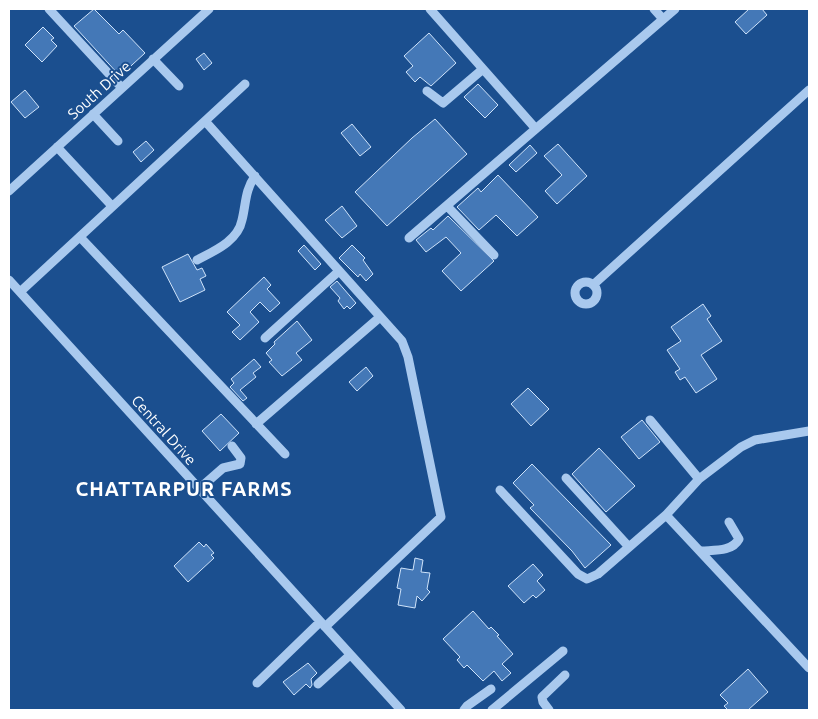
<svg xmlns="http://www.w3.org/2000/svg" width="818" height="719" font-family="Ubuntu,sans-serif">
  <rect width="100%" height="100%" fill="#1b4f8f"/>
  <path fill="#4478b7" stroke="#cfe3fa" d="M94,9L119,34L123,30L145,53L120,76L74,26Z
    M749,9H762L767,15L746,34L735,22Z
    M43,27L54,38L51,40L57,46L42,62L25,45Z
    M429,33L456,63L431,86L420,77L415,82L406,72L413,66L404,56Z
    M204,53L212,63L204,70L196,59Z
    M478,84L498,105L485,118L464,97Z
    M25,90L39,107L25,118L11,102Z
    M435,119L467,154L387,226L355,192L412,138Z
    M352,124L371,147L360,156L341,133Z
    M146,141L154,150L141,162L133,152Z
    M558,144L587,176L557,204L545,191L562,175L544,156Z
    M530,145L537,153L516,172L509,165Z
    M498,175L538,217L517,236L496,215L479,230L457,207L478,188L481,192Z
    M342,206L357,226L342,238L325,220Z
    M448,216L494,261L461,291L442,271L461,253L446,237L426,252L416,240L431,228L433,230Z
    M304,245L321,264L315,270L298,251Z
    M352,245L365,258L363,260L373,274L366,281L360,274L358,277L339,258Z
    M188,254L197,270L202,268L206,276L200,279L205,290L180,302L162,267Z
    M264,277L271,285L267,289L280,303L270,312L260,302L250,312L259,322L240,340L232,332L240,325L227,312Z
    M337,281L356,303L350,309L347,306L344,309L338,301L340,298L330,287Z
    M703,304L711,316L707,319L722,341L701,355L717,379L696,393L685,377L680,380L675,372L680,369L667,350L681,341L671,327Z
    M297,321L312,340L296,353L302,360L282,376L269,362L272,360L266,353L275,344L274,342Z
    M254,359L261,367L253,373L256,377L240,390L247,398L243,401L230,387L234,383L231,379Z
    M366,367L373,376L357,391L349,382Z
    M528,388L549,409L531,426L511,404Z
    M221,414L239,433L220,451L202,431Z
    M642,420L660,442L639,459L621,437Z
    M599,448L635,486L606,512L572,474Z
    M532,464L611,545L585,568L572,551L530,508L534,505L513,483Z
    M199,542L204,547L206,544L214,553L211,555L214,558L188,582L174,566Z
    M415,558L423,560L421,572L430,573L427,589L430,592L422,601L417,596L415,608L398,605L401,589L397,588L401,568L413,570Z
    M533,564L543,575L537,581L545,590L536,598L533,595L524,603L508,586Z
    M473,611L489,629L491,627L499,635L497,636L513,654L502,664L511,673L502,681L494,671L483,681L467,665L464,668L457,660L460,657L443,639Z
    M308,663L317,673L311,679L312,685L310,688L306,684L294,695L283,682Z
    M748,669L768,692L748,710H728L724,706L728,703L720,695Z"/>
  <g fill="none" stroke-linecap="round" stroke-linejoin="round">
    <path stroke="#a9c9ee" stroke-width="9" d="M49,9L122,88
      M430,9L536,129
      M654,9L663,19
      M153,59L179,86
      M427,91L443,103L483,69
      M93,114L118,141
      M205,121L402,341L408,357L441,517L325,627
      M57,147L112,206
      M9,191L209,9
      M447,206L494,255
      M80,237L285,454
      M409,238L675,9
      M197,260C214,251 238,241 242,220C246,204 245,190 255,176
      M9,280L401,710
      M575 293a11 11 0 1 1 22 0a11 11 0 1 1-22 0Z
      M593,285L809,90
      M20,292L245,84
      M265,338L339,271
      M650,420L699,479
      M256,424L380,317
      M566,478L629,547
      M199,489L223,468L240,464L241,458L232,446
      M500,490L578,574L587,579L598,574L666,515L699,479L741,447L755,440L809,431
      M666,515L809,668
      M702,551C714,550 732,552 739,539L729,522
      M257,683L320,622
      M318,684L350,655
      M464,710L467,706L491,689
      M492,710L563,651
      M549,710L543,702L542,697L565,675"/>
  </g>
  <g text-anchor="middle" dominant-baseline="central" stroke-width="4" stroke-linejoin="round" paint-order="stroke">
    <g font-size="15" fill="#fff" stroke="#1b4f8f">
      <text transform="translate(99 90) rotate(-42)">South Drive</text>
      <text transform="translate(164 430) rotate(48)">Central Drive</text>
    </g>
    <g font-size="20" font-weight="bold" letter-spacing="1" fill="#fff" stroke="#1b4f8f">
      <text x="184" y="488">CHATTARPUR FARMS</text>
    </g>
  </g>
  <rect width="818" height="719" fill="none" stroke="#ffffff" stroke-width="20"/>
</svg>
